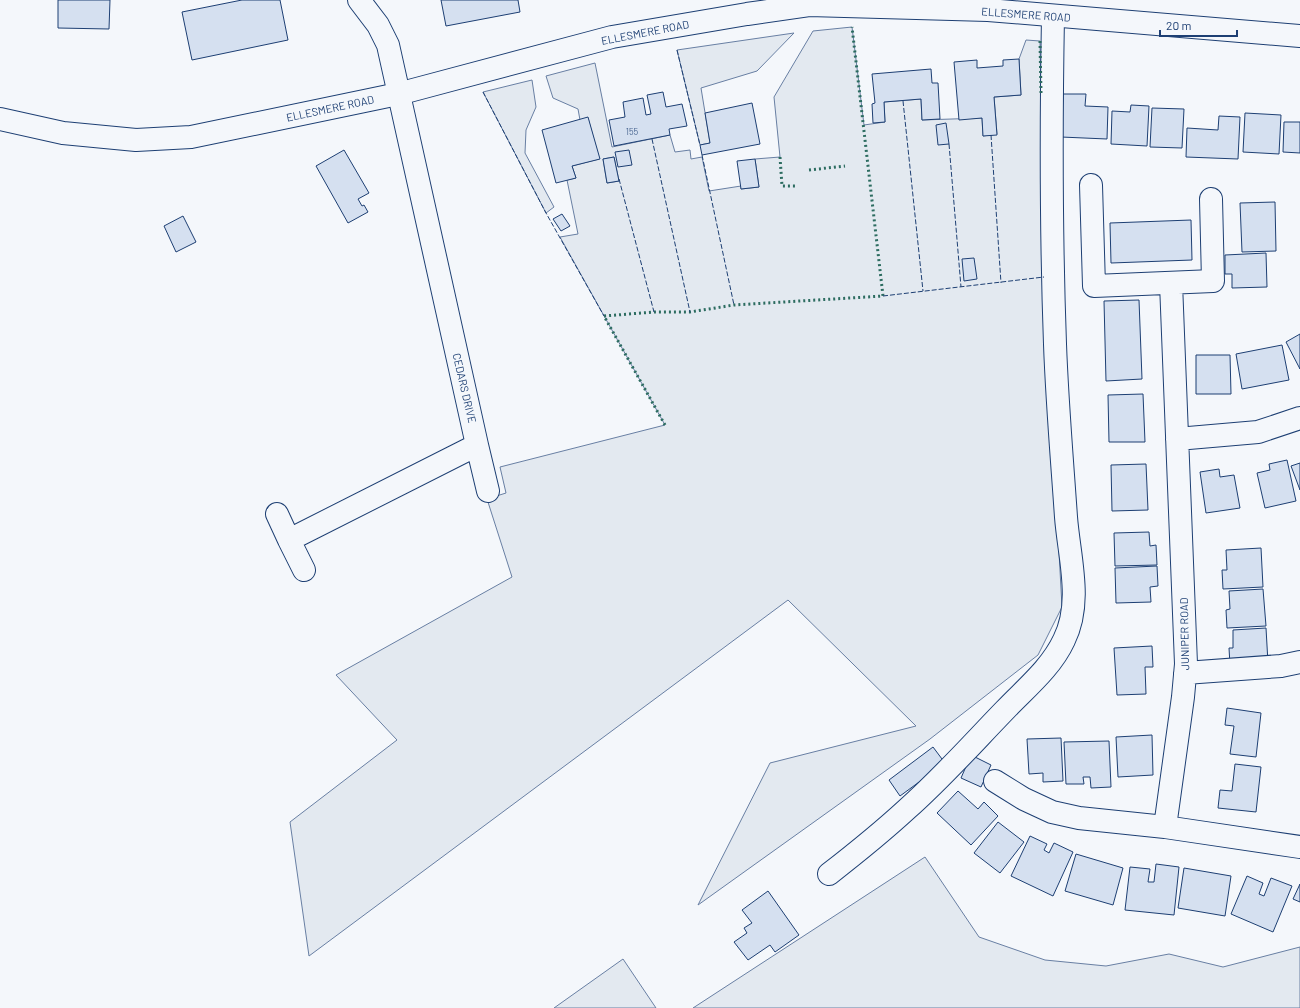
<svg xmlns="http://www.w3.org/2000/svg" width="1300" height="1008" font-family="Barlow,sans-serif">
  <rect width="100%" height="100%" fill="#f4f7fb"/>
  <path fill="#e3e9f0" stroke="#687fa3" fill-rule="evenodd" d="M852,27L864,125L885,122L884,102L921,99L922,120L982,118L983,136L997,134L994,97L1021,95L1019,59L1026,40L1040,41L1044,277L1062,607L1038,655L930,739L698,905L770,763L916,726L788,600L309,956L290,822L397,740L336,675L512,577L487,499L506,493L500,467L665,425L560,237L578,234L567,180L576,178L572,166L599,159L588,118L580,120L578,109L553,98L546,76L595,63L612,147L670,135L675,152L690,150L691,159L702,157L709,191L741,186V189L759,187L755,159L780,157L774,97L813,31ZM614,157L619,181L607,183L603,159Z
    M794,33L757,71L701,88L710,143L700,145L677,50Z
    M532,80L536,107L526,130L525,153L554,207L546,213L483,92Z
    M925,857L979,937L1045,960L1106,966L1169,954L1223,967L1300,947V1008H693Z
    M623,959L656,1008H554Z"/>
  <path fill="#d5e0f0" stroke="#1d3f73" d="M58,0H110L109,29L58,28Z
    M242,0H280L288,40L192,60L182,12Z
    M441,0H518L520,12L446,26Z
    M1019,59L1021,95L994,97L997,135L983,136L982,118L959,120L954,62L977,60V68L1003,66V60Z
    M931,69L932,83H938L940,119L922,120L921,99L884,102L885,122L873,123L872,104L875,103L872,74Z
    M663,92L666,107L682,104L687,126L669,129L670,135L614,146L609,120L625,117L623,102L643,98L646,115L651,114L647,95Z
    M1063,94H1086L1085,106L1108,107L1107,139L1061,137Z
    M752,103L760,144L702,155L700,145L710,143L705,113Z
    M1131,105L1149,106L1147,146L1111,144L1112,111L1130,112Z
    M1152,108L1184,109L1182,148L1150,147Z
    M1245,113L1281,115L1279,154L1243,152Z
    M1219,116L1240,117L1238,159L1186,157L1187,128L1218,130Z
    M588,117L600,159L572,166L576,178L556,183L542,130Z
    M1284,122H1300V153L1283,152Z
    M946,123L949,144L938,145L936,125Z
    M344,150L369,193L358,199L362,206L364,205L368,212L348,223L316,166Z
    M629,150L632,165L618,167L615,152Z
    M614,157L619,181L607,183L603,159Z
    M755,159L759,187L741,189L737,161Z
    M1275,202L1276,251L1242,252L1240,203Z
    M562,214L570,226L561,231L553,219Z
    M183,216L196,242L176,252L164,226Z
    M1191,220L1192,260L1111,263L1110,223Z
    M1266,253L1267,287L1232,288V274H1225V255Z
    M974,258L977,279L964,281L962,259Z
    M1139,300L1142,379L1106,381L1104,301Z
    M1300,334V369L1286,342Z
    M1282,345L1289,380L1242,389L1236,354Z
    M1196,355H1230L1231,394H1196Z
    M1143,394L1145,442H1109L1108,395Z
    M1287,460L1296,501L1265,508L1257,473L1270,470L1269,464Z
    M1300,463V490L1291,466Z
    M1146,464L1148,510L1112,511L1111,465Z
    M1219,469L1220,477L1234,475L1240,508L1206,513L1200,472Z
    M1149,532L1150,546L1156,545L1157,565L1115,566L1114,533Z
    M1261,548L1263,587L1223,589L1222,570H1227L1226,550Z
    M1157,566L1158,586L1150,587L1151,602L1116,603L1115,568Z
    M1263,589L1266,626L1227,628L1226,610L1230,609L1229,591Z
    M1266,628L1268,663L1230,665L1229,648H1233V630Z
    M1152,646L1153,667H1145L1146,694L1117,695L1114,648Z
    M1227,708L1261,713L1256,757L1230,754L1234,726L1225,725Z
    M1152,735L1153,775L1118,777L1116,737Z
    M1061,738L1063,781L1043,782V773L1029,774L1027,739Z
    M1109,741L1111,787L1091,788L1090,777H1083L1084,784H1066L1064,742Z
    M933,747L945,763L900,796L889,780Z
    M971,755L991,765L981,787L961,778Z
    M1235,764L1261,767L1256,812L1218,808L1220,790L1232,791Z
    M958,791L978,809L984,802L998,816L971,845L937,813Z
    M998,822L1024,842L1000,873L974,853Z
    M1030,836L1047,844L1044,850L1049,853L1054,843L1073,852L1053,896L1011,876Z
    M1076,854L1123,868L1113,905L1065,891Z
    M1156,864L1179,867L1174,915L1125,910L1130,867L1150,869L1148,882H1154Z
    M1184,868L1231,876L1225,916L1178,908Z
    M1247,876L1263,883L1259,894L1264,896L1271,878L1292,886L1273,932L1231,914Z
    M1300,884V902L1293,899Z
    M768,891L799,935L775,952L770,945L748,960L734,942L747,933L744,928L752,923L742,910Z"/>
  <g fill="none" stroke-linecap="round" stroke-linejoin="round">
    <defs>
      <path id="minor" d="M1091,185L1094,286L1213,281L1211,199
        M1177,439L1258,432L1300,418
        M477,445L488,491
        M277,514L289,540
        M304,570L289,540L477,445L388,45L378,25L359,0
        M1185,673L1281,666L1300,662
        M995,781L1024,799L1052,812L1079,818L1165,827L1300,847
        M1165,827L1183,697L1186,664L1171,283
        M829,874C856,853 882,832 907,809C942,778 973,743 1005,710C1026,688 1051,668 1064,640C1083,602 1069,557 1066,517C1062,459 1057,401 1055,344C1051,234 1051,125 1053,16"/>
      <path id="major" d="M0,119L63,133L136,140L191,137L398,94L612,37L747,14L809,5L988,10L1300,36"/>
    </defs>
    <use href="#minor" stroke="#1d3f73" stroke-width="24"/>
    <use href="#major" stroke="#1d3f73" stroke-width="24"/>
    <use href="#minor" stroke="#f4f7fb" stroke-width="22"/>
    <use href="#major" stroke="#f4f7fb" stroke-width="22"/>
    <path stroke="#2c6c60" stroke-width="3" stroke-dasharray="2 3" stroke-linecap="butt" d="M1040,41L1041,93
      M780,157L782,186H795
      M809,170L845,166
      M665,425L604,316L654,312H690L734,305L883,296L852,27"/>
    <path stroke="#1d3f73" stroke-width="1" stroke-dasharray="5 2" stroke-linecap="butt" d="M677,50L700,145
      M483,92L546,213L604,316
      M903,101L923,291
      M991,135L1001,283
      M652,139L690,312
      M949,144L961,287
      M702,155L734,305
      M619,179L654,312
      M883,296L1044,277"/>
  </g>
  <g text-anchor="middle" dominant-baseline="central" stroke-width="3" stroke-linejoin="round" paint-order="stroke">
    <g font-size="9" fill="#4b6792">
      <text x="632" y="131">155</text>
    </g>
    <g font-size="11" fill="#1d3f73" stroke="#f4f7fb">
      <text transform="translate(1026 14) rotate(4)">ELLESMERE ROAD</text>
      <text transform="translate(645 32) rotate(-11)">ELLESMERE ROAD</text>
      <text transform="translate(330 108) rotate(-12)">ELLESMERE ROAD</text>
      <text transform="translate(465 388) rotate(77)">CEDARS DRIVE</text>
      <text transform="translate(1184 634) rotate(-91)">JUNIPER ROAD</text>
    </g>
  </g>
  <path d="M1160 30v6h77v-6" fill="none" stroke="#1d3f73" stroke-width="2"/>
  <text x="1166" y="30" font-size="12" fill="#1d3f73" stroke="#f4f7fb" stroke-width="3" paint-order="stroke">20 m</text>
</svg>
